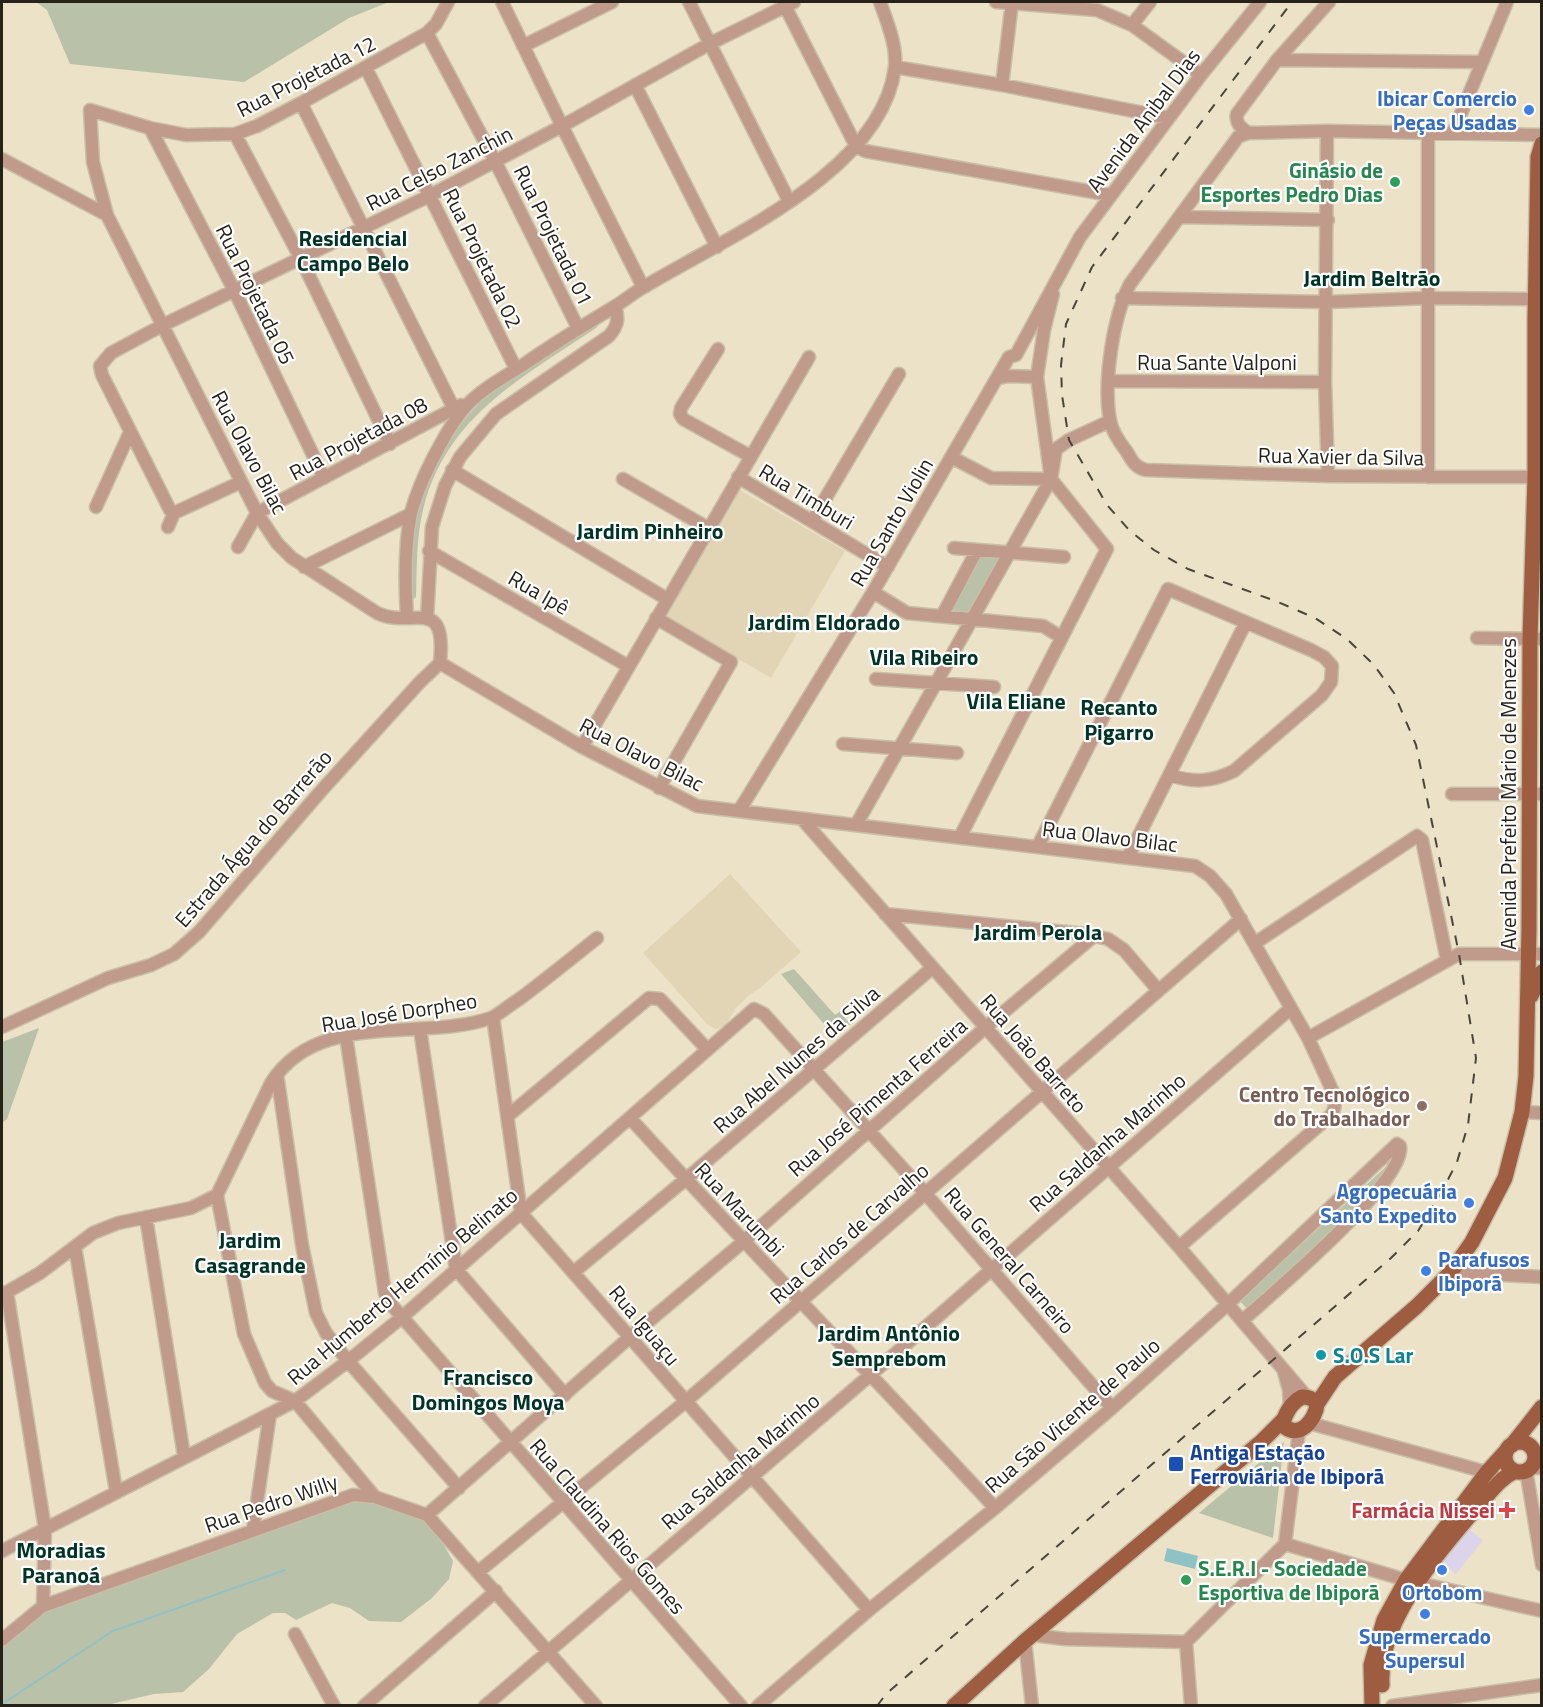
<svg xmlns="http://www.w3.org/2000/svg" width="1543" height="1707" font-family="'Titillium Web',sans-serif">
  <rect width="100%" height="100%" fill="#ece2c8"/>
  <path fill="#dcd4ea" d="M1466,1527L1483,1540L1456,1574L1439,1561Z"/>
  <path fill="#e2d5b6" d="M740,490L845,551L771,678L665,616Z
    M730,874L801,952L760,988L748,996L735,1009L725,1026L716,1029L708,1025L643,953Z"/>
  <path fill="#b9c1a8" d="M36,2H389L349,18L244,82L70,64L47,10Z
    M602,321L596,328C523,377 445,417 423,510C416,539 417,568 416,597L412,600C411,581 408,560 411,540C419,482 450,426 496,388Z
    M978,554L1003,555L972,613L948,610Z
    M794,969L835,1015L842,1010L844,1017L851,1024L844,1028L823,1023L781,974Z
    M39,1028L7,1119L2,1123V1042Z
    M1390,1163L1373,1193L1249,1311L1240,1301Z
    M1284,1442L1273,1538L1199,1513Z
    M353,1496L427,1516L453,1561L449,1579L432,1598L401,1622L369,1621L350,1608L332,1603L296,1620L285,1613H273L237,1634L209,1669L183,1692L154,1694L107,1705H2V1647L45,1610Z"/>
  <path fill="#8fc2c4" d="M1167,1548L1198,1556L1195,1569L1164,1561Z"/>
  <g fill="none" stroke-linecap="round" stroke-linejoin="round">
    <path stroke="#8fc2c4" stroke-width="2" d="M2,1704L113,1631L285,1570"/>
    <defs>
      <path id="minor" d="M502,2L562,126L643,287
        M689,2L789,201
        M996,2L1097,10L1132,25L1201,75
        M785,6L856,146L865,151L1110,195
        M1132,25L1150,2
        M427,33L495,161L578,328
        M523,46L612,2
        M1277,60L1481,62
        M895,67L1002,85L1169,118
        M366,68L516,369
        M635,85L717,247
        M1002,85L1012,2
        M301,103L454,409
        M150,128L234,290L324,478
        M1327,131L1325,382L1328,476
        M1248,133C1242,128 1235,124 1237,114L1277,60L1329,2
        M1453,133L1507,2
        M235,134L301,259L390,444
        M1542,135L1327,131L1248,133L1238,137L1130,284C1113,317 1103,382 1110,420C1112,432 1120,443 1127,452C1132,461 1136,468 1146,470L1328,476L1542,477
        M2,159L107,215
        M1180,217L1328,220
        M1122,298L1327,302L1428,298L1535,299
        M718,349L681,408L680,414L683,419L750,456
        M999,378L1008,376L1037,377
        M1108,381L1325,382
        M951,457L991,478L1051,479
        M452,470L667,599
        M738,477L888,567
        M1428,477V134
        M623,479L708,528
        M96,507L130,432
        M174,513L170,510L102,375L100,366L111,353L163,325L431,195L562,126L711,43L794,2
        M812,521L899,374
        M168,527L174,513L241,482
        M238,547L257,513L461,405
        M954,548L1064,557
        M429,551L628,666
        M304,567L411,514
        M873,592L907,613L1043,626L1061,637
        M942,616L977,550
        M407,617C405,584 404,546 411,513C417,490 428,467 439,447C447,432 456,417 467,405C483,388 506,376 526,363C555,343 584,325 614,307C624,301 633,293 644,287C724,238 882,173 895,67C897,45 887,22 880,2
        M656,618L731,662L659,788
        M427,619L432,527L445,486L460,457L496,414L609,336C618,326 619,318 615,306
        M1477,638L1542,639
        M440,663L582,747L697,806L1195,866L1210,876L1226,894L1308,1038L1334,1094C1335,1103 1336,1108 1331,1115L1179,1247
        M440,663C447,593 412,630 377,613L292,558L277,543L257,513L107,215L93,162L90,110L150,128L186,135L235,134L257,126L301,103L427,33L436,24L448,2
        M876,679L994,687
        M843,744L957,753
        M582,747L809,357
        M1452,794H1542
        M739,811L873,592L1009,357L1016,355L1080,237L1201,75L1260,2
        M802,819L1179,1247L1307,1397
        M856,825L1051,479L1056,449L1069,440L1110,421
        M960,837L1107,549L1051,479L1037,377L1044,330L1053,294
        M1038,846L1168,589L1311,650L1324,657L1332,666L1331,682L1322,695L1234,771C1211,782 1194,783 1170,775
        M1128,857L1246,622
        M885,914L1086,934L1108,939L1124,950L1158,990
        M1255,943L1417,836L1422,840L1447,960
        M493,1017L521,1213L869,1610
        M2,1027L108,978L151,965L174,954L199,932L321,791L420,682L440,663
        M420,1029L456,1269L565,1395
        M346,1036L385,1293L389,1302L741,1706
        M1308,1038L1459,954H1542
        M277,1074L302,1245L316,1313L326,1333L348,1361L459,1488
        M1522,1112L1542,1113
        M509,1115L649,998L660,999L707,1049
        M630,1118C750,1250 874,1377 995,1508
        M217,1195L244,1334L265,1383L272,1391L295,1401L375,1497
        M146,1217L184,1456
        M75,1247L116,1491
        M575,1271L686,1179L932,968
        M1451,1272L1542,1277
        M7,1292L45,1529L43,1606
        M2,1293L7,1292L40,1273L93,1233L118,1223L191,1208L217,1195L271,1083C318,1009 420,1042 491,1018C500,1014 509,1005 518,1000C545,980 571,959 597,938
        M1284,1372L1289,1390L1290,1409
        M1309,1423L1493,1474
        M1530,1468H1542
        M1526,1470L1542,1565
        M427,1515L630,1337L743,1242L986,1027L1094,936
        M253,1529L270,1414
        M1285,1544L1406,1580L1542,1611
        M2,1551L295,1401L348,1361L401,1318L754,1009L764,1014L925,1193L1112,1408
        M478,1572L685,1402L1241,919
        M295,1634L334,1706
        M1033,1635L1065,1639L1186,1642L1285,1544L1299,1431
        M2,1640L43,1606L353,1495L375,1497L427,1515L596,1706
        M1025,1641L1032,1706
        M1186,1642L1191,1706
        M364,1706L496,1591
        M485,1706L904,1346L1291,1008
        M758,1706L869,1610L995,1508L1112,1408L1228,1304L1397,1144L1400,1146C1407,1181 1271,1294 1242,1321
        M1392,1706L1542,1685"/>
      <path id="major" d="M1531,996L1542,972
        M1302,1397C1309,1397 1312,1398 1317,1404C1316,1420 1298,1441 1283,1425C1284,1414 1292,1402 1302,1397Z
        M1317,1404L1335,1377L1417,1306L1451,1272L1472,1242L1505,1178L1522,1112L1526,1076L1529,928L1530,639L1535,476V319L1538,157L1542,144
        M1505 1457a15 15 0 1 1 30 0a15 15 0 1 1-30 0Z
        M1512,1445L1542,1407
        M1382,1685C1381,1664 1386,1641 1395,1622C1415,1579 1448,1541 1478,1506C1490,1493 1499,1479 1515,1471
        M954,1706L1025,1641L1261,1442L1283,1420
        M1372,1706L1371,1665L1384,1620L1406,1580L1487,1472L1507,1450"/>
    </defs>
    <use href="#minor" stroke="#c8bfa8" stroke-width="15"/>
    <use href="#major" stroke="#c8bfa8" stroke-width="18"/>
    <use href="#minor" stroke="#c09b8b" stroke-width="12"/>
    <use href="#major" stroke="#9e5d40" stroke-width="15"/>
    <path stroke="#4a4539" stroke-width="2" stroke-dasharray="10 10" stroke-linecap="butt" d="M877,1706L886,1694L1391,1258L1418,1231L1440,1195L1457,1162L1468,1125L1476,1058L1459,954L1416,745L1394,693L1374,665L1347,639L1315,618L1278,602L1188,569L1154,550L1129,530L1107,505L1069,440L1062,395L1061,365L1066,324L1092,267L1292,2"/>
  </g>
  <g fill="#3f7fe0" stroke="#fff" stroke-width="2">
    <circle cx="1529" cy="110" r="6"/>
    <circle cx="1469" cy="1203" r="6"/>
    <circle cx="1426" cy="1271" r="6"/>
    <circle cx="1442" cy="1570" r="6"/>
    <circle cx="1425" cy="1614" r="6"/>
  </g>
  <g fill="#2e9e5b" stroke="#fff" stroke-width="2">
    <circle cx="1395" cy="182" r="6"/>
    <circle cx="1186" cy="1580" r="6"/>
  </g>
  <circle fill="#8d6e63" stroke="#fff" stroke-width="2" cx="1422" cy="1106" r="6"/>
  <circle fill="#0f9aa8" stroke="#fff" stroke-width="2" cx="1321" cy="1355" r="6"/>
  <rect fill="#1a4fb4" stroke="#fff" stroke-width="2" x="1168" y="1456" width="16" height="16" rx="3"/>
  <path fill="#e0444e" stroke="#fff" stroke-width="2" d="M1504 1501h6v6h6v6h-6v6h-6v-6h-6v-6h6z"/>
  <g text-anchor="middle" dominant-baseline="central" stroke-width="4.5" stroke-linejoin="round" paint-order="stroke">
    <g font-size="21" fill="#262219" stroke="#fff">
      <text transform="translate(306 76) rotate(-27)">Rua Projetada 12</text>
      <text transform="translate(1143 120) rotate(-53)">Avenida Anibal Dias</text>
      <text transform="translate(439 168) rotate(-27)">Rua Celso Zanchin</text>
      <text transform="translate(554 235) rotate(64)">Rua Projetada 01</text>
      <text transform="translate(483 258) rotate(64)">Rua Projetada 02</text>
      <text transform="translate(256 294) rotate(64)">Rua Projetada 05</text>
      <text x="1217" y="362">Rua Sante Valponi</text>
      <text transform="translate(358 438) rotate(-28)">Rua Projetada 08</text>
      <text transform="translate(250 452) rotate(62)">Rua Olavo Bilac</text>
      <text transform="translate(1341 456) rotate(1)">Rua Xavier da Silva</text>
      <text transform="translate(807 496) rotate(31)">Rua Timburi</text>
      <text transform="translate(891 522) rotate(-60)">Rua Santo Violin</text>
      <text transform="translate(539 592) rotate(30)">Rua Ipê</text>
      <text transform="translate(642 754) rotate(27)">Rua Olavo Bilac</text>
      <text transform="translate(1508 794) rotate(-90)">Avenida Prefeito Mário de Menezes</text>
      <text transform="translate(1110 836) rotate(7)">Rua Olavo Bilac</text>
      <text transform="translate(253 838) rotate(-49)">Estrada Água do Barrerão</text>
      <text transform="translate(399 1012) rotate(-9)">Rua José Dorpheo</text>
      <text transform="translate(1034 1053) rotate(49)">Rua João Barreto</text>
      <text transform="translate(796 1059) rotate(-41)">Rua Abel Nunes da Silva</text>
      <text transform="translate(877 1097) rotate(-41)">Rua José Pimenta Ferreira</text>
      <text transform="translate(1107 1142) rotate(-41)">Rua Saldanha Marinho</text>
      <text transform="translate(740 1209) rotate(47)">Rua Marumbi</text>
      <text transform="translate(849 1233) rotate(-41)">Rua Carlos de Carvalho</text>
      <text transform="translate(1010 1260) rotate(49)">Rua General Carneiro</text>
      <text transform="translate(402 1286) rotate(-40)">Rua Humberto Hermínio Belinato</text>
      <text transform="translate(645 1325) rotate(50)">Rua Iguaçu</text>
      <text transform="translate(1072 1415) rotate(-41)">Rua São Vicente de Paulo</text>
      <text transform="translate(740 1461) rotate(-40)">Rua Saldanha Marinho</text>
      <text transform="translate(271 1503) rotate(-19)">Rua Pedro Willy</text>
      <text transform="translate(608 1526) rotate(49)">Rua Claudina Rios Gomes</text>
    </g>
    <g font-size="21" font-weight="bold" fill="#366cbe" stroke="#fff" text-anchor="end">
      <text x="1517" y="98">Ibicar Comercio<tspan x="1517" dy="24">Peças Usadas</tspan></text>
      <text x="1457" y="1191">Agropecuária<tspan x="1457" dy="24">Santo Expedito</tspan></text>
      <text x="1438" y="1259" text-anchor="start">Parafusos<tspan x="1438" dy="24">Ibiporã</tspan></text>
      <text x="1442" y="1592" text-anchor="middle">Ortobom</text>
      <text x="1425" y="1636" text-anchor="middle">Supermercado<tspan x="1425" dy="24">Supersul</tspan></text>
    </g>
    <g font-size="21" font-weight="bold" fill="#27864d" stroke="#fff" text-anchor="end">
      <text x="1383" y="170">Ginásio de<tspan x="1383" dy="24">Esportes Pedro Dias</tspan></text>
      <text x="1198" y="1568" text-anchor="start">S.E.R.I - Sociedade<tspan x="1198" dy="24">Esportiva de Ibiporã</tspan></text>
    </g>
    <g font-size="21" font-weight="bold" fill="#785e54" stroke="#fff" text-anchor="end">
      <text x="1410" y="1094">Centro Tecnológico<tspan x="1410" dy="24">do Trabalhador</tspan></text>
    </g>
    <g font-size="21" font-weight="bold" fill="#0d838f" stroke="#fff" text-anchor="start">
      <text x="1333" y="1355">S.O.S Lar</text>
    </g>
    <g font-size="21" font-weight="bold" fill="#164399" stroke="#fff" text-anchor="start">
      <text x="1190" y="1452">Antiga Estação<tspan x="1190" dy="24">Ferroviária de Ibiporã</tspan></text>
    </g>
    <g font-size="21" font-weight="bold" fill="#be3a42" stroke="#fff" text-anchor="end">
      <text x="1495" y="1510">Farmácia Nissei</text>
    </g>
    <g font-size="22" font-weight="bold" fill="#003425" stroke="#fff">
      <text x="353" y="238">Residencial<tspan x="353" dy="25">Campo Belo</tspan></text>
      <text x="1372" y="278">Jardim Beltrão</text>
      <text x="650" y="531">Jardim Pinheiro</text>
      <text x="824" y="622">Jardim Eldorado</text>
      <text x="924" y="657">Vila Ribeiro</text>
      <text x="1016" y="701">Vila Eliane</text>
      <text x="1119" y="707">Recanto<tspan x="1119" dy="25">Pigarro</tspan></text>
      <text x="1038" y="932">Jardim Perola</text>
      <text x="250" y="1240">Jardim<tspan x="250" dy="25">Casagrande</tspan></text>
      <text x="889" y="1333">Jardim Antônio<tspan x="889" dy="25">Semprebom</tspan></text>
      <text x="488" y="1377">Francisco<tspan x="488" dy="25">Domingos Moya</tspan></text>
      <text x="61" y="1550">Moradias<tspan x="61" dy="25">Paranoá</tspan></text>
    </g>
  </g>
  <rect width="1543" height="1707" fill="none" stroke="#262219" stroke-width="6"/>
</svg>
